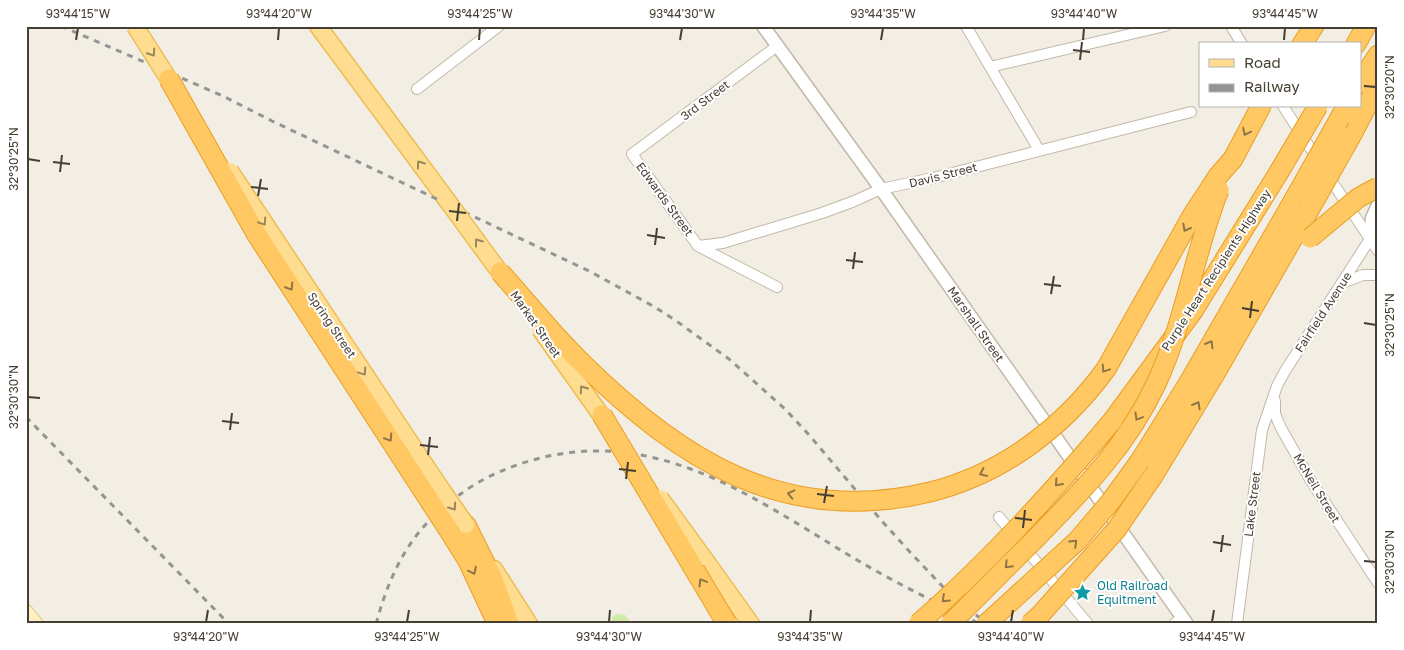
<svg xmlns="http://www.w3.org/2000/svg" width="1404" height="650" font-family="'Golos Text',sans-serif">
  <rect width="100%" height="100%" fill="#f3eee3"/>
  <path fill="#ceeba8" d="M616,614L625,615L629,620V624H611L612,618Z"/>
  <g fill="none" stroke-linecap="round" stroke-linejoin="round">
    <defs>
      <path id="minor" d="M966,26L1039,150
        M1231,26L1242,44
        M990,67L1165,26
        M417,89L499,26
        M1283,106L1318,160
        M1327,174L1378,251
        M698,246L723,243L822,213L852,202L881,189L933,178L1191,112
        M1342,283L1363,275H1378
        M777,287L698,246L632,154L777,46
        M1275,401V414L1281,428L1311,481L1378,583
        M999,517L1088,624
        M1174,624L1183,617
        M1237,624L1262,430L1277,386L1285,371L1370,239"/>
      <path id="tertiary" d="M763,26L881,189L1187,624
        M1370,239L1372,218L1378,205"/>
      <path id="secondary" d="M26,612L36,624"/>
      <path id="primary" d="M318,26L449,203
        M703,557L751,624
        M494,569L529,624"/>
      <path id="motorway" d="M1302,44L1314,26
        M1356,44L1366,26
        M1360,83L1378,55
        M1340,118L1346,106
        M1351,136L1378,85
        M1233,159L1261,106
        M1113,420L1193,311L1279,172
        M1140,461L1188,384L1295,198
        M1153,476L1216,372L1308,212
        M466,525L492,577L509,624
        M448,529L468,561L496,621"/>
    </defs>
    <use href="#minor" stroke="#c2b8a8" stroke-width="12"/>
    <use href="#tertiary" stroke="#c2b8a8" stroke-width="15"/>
    <use href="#secondary" stroke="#dac590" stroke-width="16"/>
    <use href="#primary" stroke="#edbd57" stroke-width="19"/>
    <use href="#motorway" stroke="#e99e26" stroke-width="21"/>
    <use href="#minor" stroke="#fff" stroke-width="10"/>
    <use href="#tertiary" stroke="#fff" stroke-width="12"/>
    <use href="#secondary" stroke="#ffefc1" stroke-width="14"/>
    <use href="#primary" stroke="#ffdd90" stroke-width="16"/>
    <use href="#motorway" stroke="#ffc862" stroke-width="19"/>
    <path stroke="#949494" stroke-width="3" stroke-dasharray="6 6" stroke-linecap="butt" d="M61,26L223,96L272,121L591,272L653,306L675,320L729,359L786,410L810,436L881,520L909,551L945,589L987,624
      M26,417L229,624
      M376,624C394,558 420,517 479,482C502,469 528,460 554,455C669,433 763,504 857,560C896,583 937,603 978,623"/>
    <defs>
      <path id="primary-bridge" d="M135,26L175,89
        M230,171L433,477L466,525
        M449,203L507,282
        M540,329L608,425
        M660,498L703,557"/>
      <path id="motorway-bridge" d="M169,79L257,235L448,529
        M1279,172L1318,106
        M1295,198L1340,118
        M1308,212L1351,136
        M1310,238L1358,198L1378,187
        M500,272C527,302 552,334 581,362C680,460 785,527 930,492C1002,474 1063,428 1106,369L1192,216L1218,176L1233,159
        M602,415L727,624
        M918,624C989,562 1053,492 1113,420
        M950,624C979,595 1007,567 1036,538C1083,490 1127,446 1156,384C1185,322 1194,253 1219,190
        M986,624L1078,540L1111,501L1140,461
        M1030,624L1040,615L1116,530L1153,476"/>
    </defs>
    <use href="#primary-bridge" stroke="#edbd57" stroke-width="19" stroke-linecap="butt"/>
    <use href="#motorway-bridge" stroke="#e99e26" stroke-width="21" stroke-linecap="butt"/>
    <use href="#primary-bridge" stroke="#ffdd90" stroke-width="16"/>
    <use href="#motorway-bridge" stroke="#ffc862" stroke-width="19"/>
  </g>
  <defs><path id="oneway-chevron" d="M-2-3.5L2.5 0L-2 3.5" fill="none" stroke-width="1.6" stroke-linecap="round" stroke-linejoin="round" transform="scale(1.25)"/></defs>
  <g stroke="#99865d">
    <use href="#oneway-chevron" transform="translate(152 53) rotate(57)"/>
    <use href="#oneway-chevron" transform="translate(420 164) rotate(-126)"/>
    <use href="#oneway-chevron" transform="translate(263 222) rotate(56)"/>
    <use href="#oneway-chevron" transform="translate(478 242) rotate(-126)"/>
    <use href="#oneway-chevron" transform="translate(363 372) rotate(56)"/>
    <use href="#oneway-chevron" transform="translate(583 389) rotate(-125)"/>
    <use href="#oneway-chevron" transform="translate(453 507) rotate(55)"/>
  </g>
  <g stroke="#8f7546">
    <use href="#oneway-chevron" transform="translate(1246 132) rotate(116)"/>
    <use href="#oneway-chevron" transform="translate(1186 228) rotate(119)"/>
    <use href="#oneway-chevron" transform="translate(290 287) rotate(57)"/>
    <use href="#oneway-chevron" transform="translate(1210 344) rotate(-60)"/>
    <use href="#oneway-chevron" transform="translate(1105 369) rotate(124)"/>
    <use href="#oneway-chevron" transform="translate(1197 405) rotate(-60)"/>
    <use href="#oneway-chevron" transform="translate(1138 417) rotate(121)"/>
    <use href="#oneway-chevron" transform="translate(389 438) rotate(57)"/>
    <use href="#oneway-chevron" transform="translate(983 473) rotate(155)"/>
    <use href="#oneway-chevron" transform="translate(1058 483) rotate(132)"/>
    <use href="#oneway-chevron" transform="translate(791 494) rotate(-167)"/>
    <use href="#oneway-chevron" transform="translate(1074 543) rotate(-44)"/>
    <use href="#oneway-chevron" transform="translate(1008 565) rotate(135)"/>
    <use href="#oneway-chevron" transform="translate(473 571) rotate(64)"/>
    <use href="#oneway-chevron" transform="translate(702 582) rotate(-121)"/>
    <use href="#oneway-chevron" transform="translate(945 599) rotate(137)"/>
  </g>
  <path fill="none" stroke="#453e33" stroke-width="2" d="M76,40L78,28M278,40L279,28M479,40L480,28M680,40L682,28M881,40L883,28M1083,40L1084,28M1284,40L1285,28M1073,50L1090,52M1080,60L1082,42M1364,86L1376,87M28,159L40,161M53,162L70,164M60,172L62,155M251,187L268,189M258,196L261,179M449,211L466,213M457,221L459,203M647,235L665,238M655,245L657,228M846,260L863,262M853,269L855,252M1044,284L1061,286M1051,294L1054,276M1242,308L1259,311M1250,318L1252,301M1364,323L1376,325M28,397L40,398M222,421L239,423M230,430L232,413M420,445L438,447M428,455L430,437M619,469L636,471M626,479L628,462M817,494L834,496M824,503L827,486M1015,518L1032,520M1023,528L1025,510M1213,542L1231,545M1221,552L1223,535M1364,561L1376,562M206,622L208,610M407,622L409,610M609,622L610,610M810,622L811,610M1011,622L1013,610M1212,622L1214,610"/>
  <defs>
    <symbol id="sight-bare" viewBox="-9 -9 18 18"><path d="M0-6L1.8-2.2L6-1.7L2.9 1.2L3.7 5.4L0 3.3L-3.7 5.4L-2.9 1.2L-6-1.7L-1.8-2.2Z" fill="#0f9aa8" stroke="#fff" stroke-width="2.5" paint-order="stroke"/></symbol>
  </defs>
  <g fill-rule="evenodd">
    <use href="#sight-bare" x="1070" y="580" width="25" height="25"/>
  </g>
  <g text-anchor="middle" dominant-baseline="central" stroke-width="4" stroke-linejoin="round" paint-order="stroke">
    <g font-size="12" fill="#453e33" stroke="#fff">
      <text transform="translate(705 100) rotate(-37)">3rd Street</text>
      <text transform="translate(943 175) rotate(-14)">Davis Street</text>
      <text transform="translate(665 199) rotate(54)">Edwards Street</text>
      <text transform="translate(1216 270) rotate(-57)">Purple Heart Recipients Highway</text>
      <text transform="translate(1323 312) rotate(-57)">Fairfield Avenue</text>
      <text transform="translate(536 324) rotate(55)">Market Street</text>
      <text transform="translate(976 324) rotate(55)">Marshall Street</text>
      <text transform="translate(332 325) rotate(56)">Spring Street</text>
      <text transform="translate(1317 488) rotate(59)">McNeil Street</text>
      <text transform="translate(1252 504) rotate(-83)">Lake Street</text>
    </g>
    <g font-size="12" fill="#0d838f" stroke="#fff" text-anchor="start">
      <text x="1097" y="585">Old Railroad<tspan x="1097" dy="14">Equitment</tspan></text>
    </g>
  </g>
  <rect width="1404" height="650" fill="none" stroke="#ffffff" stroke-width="55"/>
  <rect x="1199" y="42" width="162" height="65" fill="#ffffff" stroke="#b5b2ad"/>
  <rect x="1209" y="59" width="25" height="8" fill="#ffdd90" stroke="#b5b2ad"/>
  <text x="1244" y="68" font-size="15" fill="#453e33">Road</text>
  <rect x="1209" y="84" width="25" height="8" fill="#949494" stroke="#b5b2ad"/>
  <text x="1244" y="92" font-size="15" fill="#453e33">Railway</text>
  <rect x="28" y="28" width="1348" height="594" fill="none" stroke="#453e33" stroke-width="2"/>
  <g font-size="12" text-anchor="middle" fill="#453e33">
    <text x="78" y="18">93°44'15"W</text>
    <text x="279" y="18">93°44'20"W</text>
    <text x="480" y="18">93°44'25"W</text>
    <text x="682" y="18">93°44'30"W</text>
    <text x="883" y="18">93°44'35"W</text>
    <text x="1084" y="18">93°44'40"W</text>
    <text x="1285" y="18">93°44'45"W</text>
    <text transform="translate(1390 87) rotate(-90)" y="4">32°30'20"N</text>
    <text transform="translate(14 159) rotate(-90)" y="4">32°30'25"N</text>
    <text transform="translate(1390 325) rotate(-90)" y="4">32°30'25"N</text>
    <text transform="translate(14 397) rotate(-90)" y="4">32°30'30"N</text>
    <text transform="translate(1390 562) rotate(-90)" y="4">32°30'30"N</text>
    <text x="206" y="641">93°44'20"W</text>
    <text x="407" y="641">93°44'25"W</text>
    <text x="609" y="641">93°44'30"W</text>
    <text x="810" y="641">93°44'35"W</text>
    <text x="1011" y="641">93°44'40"W</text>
    <text x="1212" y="641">93°44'45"W</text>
  </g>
</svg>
